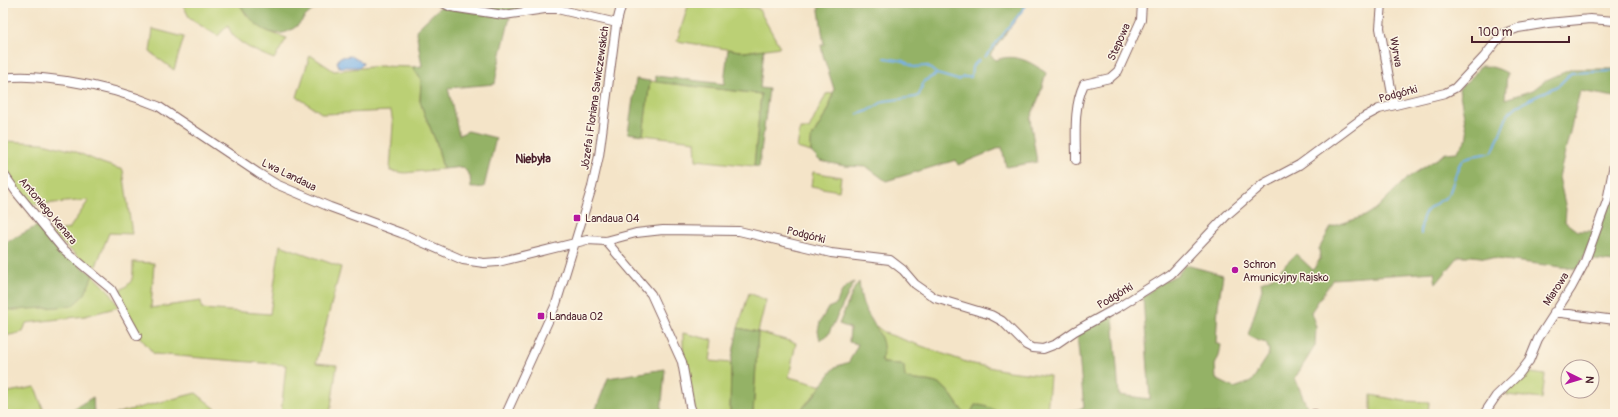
<svg xmlns="http://www.w3.org/2000/svg" width="1618" height="417" font-family="Pangolin,sans-serif">
  <rect width="100%" height="100%" fill="#fcf5e5"/>
  <filter id="ink" filterUnits="userSpaceOnUse"><feTurbulence type="fractalNoise" baseFrequency=".025" numOctaves="2"/><feDisplacementMap in="SourceGraphic" scale="8" xChannelSelector="R" yChannelSelector="G"/><feConvolveMatrix kernelMatrix="1 2 1 2 8 2 1 2 1" color-interpolation-filters="sRGB"/></filter>
  <filter id="wash" filterUnits="userSpaceOnUse"><feTurbulence type="fractalNoise" baseFrequency=".012" numOctaves="4" result="noise"/><feDisplacementMap in="SourceGraphic" scale="16" xChannelSelector="R" yChannelSelector="G"/><feGaussianBlur stdDeviation="0.9" result="paint"/><feColorMatrix in="noise" values="0 0 0 0 0 0 0 0 0 0 0 0 0 0 0 0 0 1.4 0 .05"/><feComposite in="paint" operator="in"/></filter>
  <g filter="url(#wash)">
    <rect width="100%" height="100%" fill="#f4e4c8"/>
    <path fill="#bbd074" stroke="#827850" d="M182,3H239L247,16L271,33L287,38L274,59C258,52 232,43 228,25L218,36L190,19Z
      M689,3L758,8L780,47L745,52L677,41Z
      M153,29L184,37L174,70L150,52Z
      M310,55L334,71L379,66L413,67L421,80L420,101L424,113L437,144L443,169L405,173L390,171L393,124L391,111L323,114L297,97Z
      M650,81L761,94L754,166L696,160L695,141L643,135Z
      M833,93L829,109L811,139V152L797,148L800,129H809L826,94Z
      M3,141L43,143L74,151L102,163L123,170L132,234L109,233L94,271L50,232L69,229L89,200L30,205L3,168Z
      M813,172L841,177L839,191L811,186Z
      M280,245L341,267L316,363L337,365L330,414H281L286,365L154,354L138,335L116,293C133,282 133,283 133,262L154,263L151,308L201,301L202,309L270,314Z
      M93,275L109,291L119,307L85,316L26,323L23,332L10,335L3,336V309L15,310Z
      M749,293L766,300L758,332L796,343L789,377L822,386L797,414H753L758,332L738,328Z
      M872,323L885,333L969,363L1008,371L1050,376L1047,414C1038,414 1005,416 999,413C989,410 987,405 975,405L970,414H966C955,405 951,388 936,383C927,380 917,381 908,379L905,377L901,364L883,363L881,359L879,334Z
      M683,333L713,340L710,361L731,363L730,414H696L683,355Z
      M1525,372L1545,375L1542,399L1507,395L1506,392Z
      M35,387L45,414H3V393Z
      M196,393L222,414H114Z
      M1371,395L1404,401L1429,402L1428,414H1371Z"/>
    <path fill="#94b266" stroke="#6f6848" d="M239,3H323C319,8 313,9 308,14C304,17 302,22 298,25C274,46 252,24 239,3Z
      M455,3H546L547,5L510,12Z
      M800,3H1028L990,55L996,60C1015,53 1030,61 1046,73L1039,97L1030,119L1037,162L1006,167L1002,147L958,165L956,160L886,181L867,167L845,166L820,161L811,152V139L829,109L834,89L823,55L821,45H824L819,10V6Z
      M440,7L502,17H510C505,40 498,61 495,84L448,88L459,135L468,131L496,138L484,187L471,188L470,176L463,167L443,169L437,144L424,113L420,101L421,80L413,67L422,66L416,30Z
      M728,49L745,52L764,49L760,88L769,89L759,167L754,166L761,94L656,82V76L724,84Z
      M1480,66C1490,66 1498,68 1507,73L1505,99L1533,90L1546,80L1572,69H1615V97L1580,91L1559,177L1566,209L1565,222L1577,231H1595L1578,269L1472,256H1459L1436,284L1434,272L1333,279L1311,312L1316,327L1315,346L1295,378L1310,414H1066V412L1084,408L1077,334L1113,315L1119,395L1150,399L1143,297L1159,284L1177,275L1186,265L1223,275L1218,306L1216,343L1221,345L1219,356L1215,365L1216,379L1234,388L1251,382L1268,356L1269,350L1266,343L1256,340L1248,335L1262,289L1261,282L1273,277L1296,254L1313,270L1320,259L1319,249L1331,227L1365,216L1376,209L1406,179L1446,153L1457,152L1468,137L1459,89L1474,75Z
      M636,79L650,81L643,135L628,133Z
      M1610,194H1615V280L1613,279L1614,262L1587,259Z
      M37,226L61,251L93,275L85,294L72,306L15,310L3,309V244Z
      M854,282L828,335L820,340L818,331L820,322L828,308L837,304C840,292 843,288 854,282Z
      M859,282C860,290 861,298 863,304C870,322 890,340 881,359L883,363L901,364L904,366L905,377L908,379C917,381 927,380 936,383C951,388 955,405 966,414H797L813,397L835,367L849,362L858,344L849,342L850,328L839,324L854,289Z
      M738,328L758,332L753,414H730L731,363Z
      M665,369L661,414H594L608,378Z
      M93,397L94,414H65Z
      M975,405C985,405 992,408 1000,414H970Z"/>
    <path fill="#77b1e8" stroke="#60688a" d="M351,56L362,62L363,64L360,67H339L337,62L340,57Z"/>
    <g fill="none" stroke-linecap="round" stroke-linejoin="round">
      <path stroke="#77b1e8" stroke-width="2" d="M985,57L1028,3
        M885,58L904,61L913,67L927,66L937,74L958,80L963,77H971L972,67L979,60
        M858,114L868,111L884,101L916,97L919,95L924,81L937,74
        M1421,234C1421,216 1423,212 1438,202C1442,200 1446,198 1448,195C1454,186 1456,164 1464,159C1472,154 1484,156 1493,151L1508,114L1517,106L1559,85L1571,73L1615,71"/>
    </g>
  </g>
  <g filter="url(#ink)">
    <g fill="none" stroke-linecap="round" stroke-linejoin="round">
      <defs>
        <path id="minor" d="M443,3L451,7L504,15L545,9H557L617,23
          M1382,3L1380,28L1394,105
          M3,78C25,75 45,78 67,81C100,86 127,93 158,106L258,173L276,184L330,207L401,233L463,260L484,263L498,262L587,240L606,241L636,233L663,230L739,231L831,253L890,260L903,270L915,284L935,298L991,315L1002,321L1026,345L1032,348L1043,349L1056,344L1075,331L1122,305L1171,274L1227,215L1263,184L1299,165L1364,117L1379,109L1445,93L1455,88L1484,57L1502,34L1518,28L1548,23L1590,19L1615,21
          M1076,160C1076,135 1073,107 1084,84L1110,78L1118,71L1141,20L1142,3
          M3,173L17,193L62,248L111,289L137,336
          M606,241L651,294L682,362L690,406L693,414
          M1554,312L1615,320
          M506,414L556,304L592,187L599,156L616,26L622,3
          M1314,414H1315
          M1484,414L1496,396L1519,374L1529,361L1538,339L1571,288L1584,264L1607,201L1615,159"/>
      </defs>
      <use href="#minor" stroke="#866462" stroke-width="10"/>
      <use href="#minor" stroke="#fff" stroke-width="8"/>
    </g>
  </g>
  <g fill="#b5179e" stroke="#fcf5e5" stroke-width="1.5">
    <rect x="573" y="214" width="8" height="8" rx="2"/>
    <circle cx="1235" cy="270" r="4"/>
    <rect x="537" y="312" width="8" height="8" rx="2"/>
  </g>
  <g text-anchor="middle" dominant-baseline="central" stroke-width="3" stroke-linejoin="round" paint-order="stroke">
    <g font-size="11" fill="#4a1f2b" stroke="#fcf5e5">
      <text transform="translate(1119 42) rotate(-66)">Stepowa</text>
      <text transform="translate(1396 52) rotate(80)">Wyrwa</text>
      <text transform="translate(1398 94) rotate(-15)">Podgórki</text>
      <text transform="translate(595 98) rotate(-82)">Józefa i Floriana Sawiczewskich</text>
      <text transform="translate(289 175) rotate(26)">Lwa Landaua</text>
      <text transform="translate(48 211) rotate(50)">Antoniego Kenara</text>
      <text transform="translate(806 235) rotate(14)">Podgórki</text>
      <text transform="translate(1556 289) rotate(-57)">Miarowa</text>
      <text transform="translate(1115 296) rotate(-31)">Podgórki</text>
    </g>
    <g font-size="11" fill="#4a1f2b" stroke="#fcf5e5" text-anchor="start">
      <text x="585" y="218">Landaua 04</text>
      <text x="1243" y="264">Schron<tspan x="1243" dy="13">Amunicyjny Rajsko</tspan></text>
      <text x="549" y="316">Landaua 02</text>
    </g>
    <g font-size="12" font-weight="bold" fill="#4a1f2b" stroke="#fcf5e5">
      <text x="533" y="159">Niebyła</text>
    </g>
  </g>
  <rect width="1618" height="417" fill="none" stroke="#fcf5e5" stroke-width="16"/>
  <g transform="translate(1580 379) rotate(95)"><circle r="19" fill="#fcf5e5" stroke="#b59f9b"/>
  <path d="M0-3L7 15L0 10L-7 15Z" fill="#b5179e"/>
  <text y="-6" font-size="11" font-weight="bold" text-anchor="middle" fill="#4a1f2b">N</text>
  </g>
  <path d="M1472 36v6h97v-6" fill="none" stroke="#4a1f2b" stroke-width="2"/>
  <text x="1478" y="36" font-size="12" fill="#4a1f2b" stroke="#fcf5e5" stroke-width="3" paint-order="stroke">100 m</text>
</svg>
